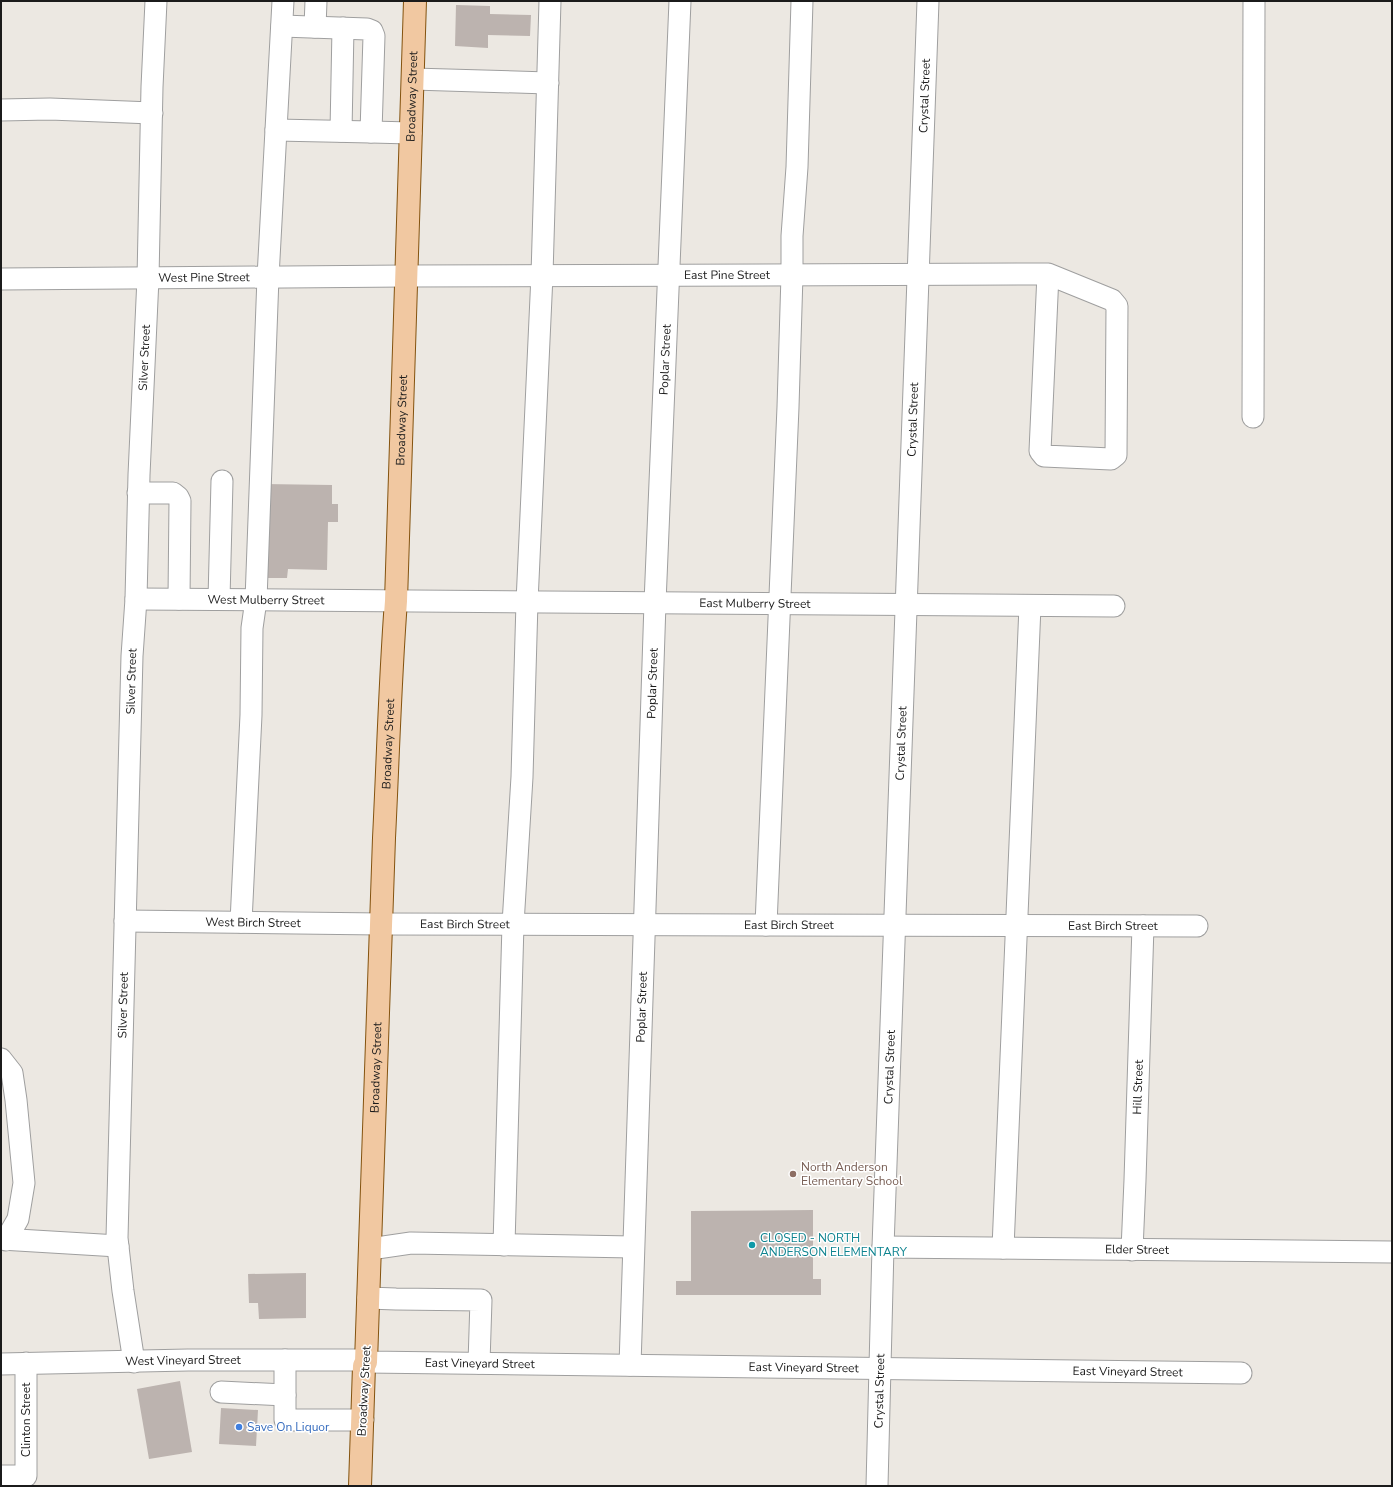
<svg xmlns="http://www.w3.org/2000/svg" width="1393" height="1487" font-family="'Nunito Sans',sans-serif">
  <rect width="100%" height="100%" fill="#ece8e2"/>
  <path fill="#bcb3af" d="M456,5L490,6V14L531,15L530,36L488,35V48L455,46Z
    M264,484L332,485V504H338V522H328L327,570L288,569L287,578H262Z
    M813,1210V1279H821V1295H676V1281H691V1211Z
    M306,1273V1318L259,1319L258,1303H249L248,1274Z
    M180,1381L192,1452L149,1459L137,1389Z
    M221,1408L258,1410L256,1446L219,1444Z"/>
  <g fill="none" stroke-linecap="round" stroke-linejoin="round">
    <defs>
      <g id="minor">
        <path d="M315,27L316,1"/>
        <path d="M413,79L548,83"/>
        <path d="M1,110L50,109L152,113"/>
        <path d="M276,130L371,132L374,36L372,31L367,29L282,26"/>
        <path d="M341,131L343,28"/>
        <path d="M371,132L411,133"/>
        <path id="s1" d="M1,279L406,276L1048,274L1112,300L1117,306L1116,455L1111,459L1044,456L1040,451L1048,274"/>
        <path d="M1253,417L1254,1"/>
        <path d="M138,493H173L178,497L180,501L179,599"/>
        <path id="s2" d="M136,599L1114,606"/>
        <path d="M219,599L222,481"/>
        <path id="s3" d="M125,921L381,924L1197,926"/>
        <path d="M241,922L251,715L252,628L256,600L268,277L283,1"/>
        <path d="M766,925L788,407L792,275V236L797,167L802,1"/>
        <path d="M1,1059L12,1073L16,1100L24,1183L18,1219L6,1240"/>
        <path d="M1,1239L118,1246"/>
        <path d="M504,1245L513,924L522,777L527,602L542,275L550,1"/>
        <path id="s4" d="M883,1247L1392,1252"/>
        <path d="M1003,1248L1030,606"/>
        <path d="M370,1249L411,1243L633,1247"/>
        <path id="s5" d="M1132,1250L1135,1180L1143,926"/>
        <path d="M368,1298L396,1299L481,1300L479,1363"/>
        <path d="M285,1360V1420H363"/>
        <path id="s6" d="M134,1362L123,1291L117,1238L132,656L136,599L139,475L148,278L152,87L156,1"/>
        <path id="s7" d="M1,1364L188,1360H357L366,1362L1241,1373"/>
        <path id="s8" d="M630,1365L655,603L680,1"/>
        <path d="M221,1392L285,1395"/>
        <path d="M1,1476H26V1363"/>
        <path id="s9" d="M877,1486L883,1247L928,1"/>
      </g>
      <g id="major">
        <path id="s10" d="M360,1486L364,1366L366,1362C373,1187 377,1012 384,838C388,759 390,680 396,601L415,1"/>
      </g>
    </defs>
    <use href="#minor" stroke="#9f9f9f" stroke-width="23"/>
    <use href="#major" stroke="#84530f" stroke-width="24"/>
    <use href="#minor" stroke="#fff" stroke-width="21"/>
    <use href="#major" stroke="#f1c8a1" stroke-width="22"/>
  </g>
  <circle fill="#8d6e63" stroke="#fff" stroke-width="1.5" cx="793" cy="1174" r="4"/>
  <circle fill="#0f9aa8" stroke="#fff" stroke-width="1.5" cx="752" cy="1245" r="4"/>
  <circle fill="#3f7fe0" stroke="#fff" stroke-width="1.5" cx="239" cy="1427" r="4"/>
  <g text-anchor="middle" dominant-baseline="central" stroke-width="3" stroke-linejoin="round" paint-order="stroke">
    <g font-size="12" fill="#1b1b1b" stroke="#fff">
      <text stroke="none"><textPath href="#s10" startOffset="1391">Broadway Street</textPath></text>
      <text stroke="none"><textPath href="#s9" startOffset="1391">Crystal Street</textPath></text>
      <text stroke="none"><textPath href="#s1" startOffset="726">East Pine Street</textPath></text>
      <text stroke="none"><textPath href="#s1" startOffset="203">West Pine Street</textPath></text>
      <text stroke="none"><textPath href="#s6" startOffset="1006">Silver Street</textPath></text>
      <text stroke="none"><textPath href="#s8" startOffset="1006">Poplar Street</textPath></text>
      <text stroke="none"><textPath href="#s10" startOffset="1067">Broadway Street</textPath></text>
      <text stroke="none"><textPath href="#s9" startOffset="1067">Crystal Street</textPath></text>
      <text stroke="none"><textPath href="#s2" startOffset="130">West Mulberry Street</textPath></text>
      <text stroke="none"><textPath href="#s2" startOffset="619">East Mulberry Street</textPath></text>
      <text stroke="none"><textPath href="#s6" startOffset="682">Silver Street</textPath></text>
      <text stroke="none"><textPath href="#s8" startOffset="682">Poplar Street</textPath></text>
      <text stroke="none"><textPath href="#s9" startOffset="743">Crystal Street</textPath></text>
      <text stroke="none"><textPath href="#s10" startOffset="743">Broadway Street</textPath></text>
      <text stroke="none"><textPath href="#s3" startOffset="128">West Birch Street</textPath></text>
      <text stroke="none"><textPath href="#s3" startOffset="340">East Birch Street</textPath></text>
      <text stroke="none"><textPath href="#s3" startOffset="664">East Birch Street</textPath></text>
      <text stroke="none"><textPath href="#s3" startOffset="988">East Birch Street</textPath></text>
      <text stroke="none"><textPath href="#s6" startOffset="358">Silver Street</textPath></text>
      <text stroke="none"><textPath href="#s8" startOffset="358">Poplar Street</textPath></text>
      <text stroke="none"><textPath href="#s10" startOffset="419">Broadway Street</textPath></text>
      <text stroke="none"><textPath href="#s9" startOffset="419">Crystal Street</textPath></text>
      <text stroke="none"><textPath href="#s5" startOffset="163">Hill Street</textPath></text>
      <text stroke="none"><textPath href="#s4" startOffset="254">Elder Street</textPath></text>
      <text stroke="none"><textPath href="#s7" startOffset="182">West Vineyard Street</textPath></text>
      <text stroke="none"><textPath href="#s7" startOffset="479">East Vineyard Street</textPath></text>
      <text stroke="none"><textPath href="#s7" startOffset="803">East Vineyard Street</textPath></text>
      <text stroke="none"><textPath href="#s7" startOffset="1127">East Vineyard Street</textPath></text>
      <text transform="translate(364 1391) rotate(-87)">Broadway Street</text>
      <text stroke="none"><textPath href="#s9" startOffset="95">Crystal Street</textPath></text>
      <text transform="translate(26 1420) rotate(-90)">Clinton Street</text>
    </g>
    <g font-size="12" fill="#785e54" stroke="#fff" text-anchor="start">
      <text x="801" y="1167">North Anderson<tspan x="801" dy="14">Elementary School</tspan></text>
    </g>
    <g font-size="12" fill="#0d838f" stroke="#fff" text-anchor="start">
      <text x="760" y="1238">CLOSED - NORTH<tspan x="760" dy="14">ANDERSON ELEMENTARY</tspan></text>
    </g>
    <g font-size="12" fill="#366cbe" stroke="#fff" text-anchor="start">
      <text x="247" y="1427">Save On Liquor</text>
    </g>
  </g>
  <rect width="1393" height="1487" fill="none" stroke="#1b1b1b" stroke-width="4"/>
</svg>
